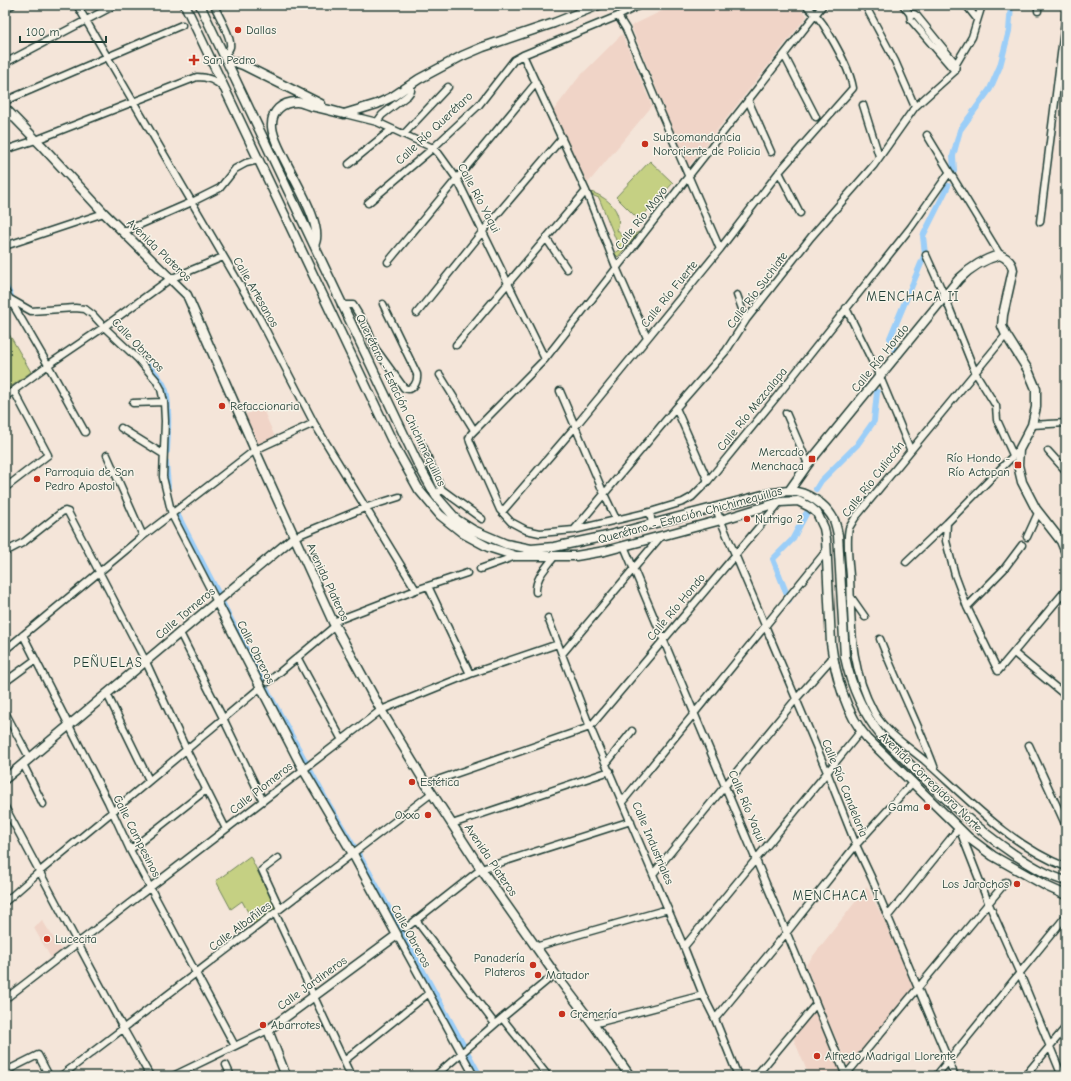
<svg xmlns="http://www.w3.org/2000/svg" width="1071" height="1081" font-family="'Comic Neue',sans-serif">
  <rect width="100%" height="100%" fill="#f4e5d9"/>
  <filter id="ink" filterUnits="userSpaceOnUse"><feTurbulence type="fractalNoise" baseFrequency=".025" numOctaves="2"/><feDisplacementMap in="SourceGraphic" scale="8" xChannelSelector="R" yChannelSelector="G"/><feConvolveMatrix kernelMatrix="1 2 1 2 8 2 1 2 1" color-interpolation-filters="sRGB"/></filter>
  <g filter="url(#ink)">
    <path fill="#f0d4c7" d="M674,5H798L807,16L688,167L631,26Z
      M622,34L652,106L588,183L563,137L553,111L579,77Z
      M262,407L275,437L263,443L255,445L243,416Z
      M867,887L886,924L914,989L848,1066L819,1000L806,965Z
      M42,920L62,951L51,958L34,928Z
      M815,1009L843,1076H809L792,1035Z"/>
    <path fill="#c5d083" stroke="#72865c" d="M650,161L673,183L639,220L616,197Z
      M587,190C592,193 598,194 602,197C614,204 622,216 617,230L622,236L628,237L639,232L618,257L614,253L620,250L599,198L589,194Z
      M5,327L31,372L5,391Z
      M250,856L277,911L256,927L242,901L231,909L216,881Z"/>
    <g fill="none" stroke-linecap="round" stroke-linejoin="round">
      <path stroke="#9bcef8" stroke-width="6" d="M954,171L953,156L960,130L990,89L1000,66L1009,31L1011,5
        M5,285L11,296
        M895,351L890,338L925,254L923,236L948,186
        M143,361C151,368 163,380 166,391C170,406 168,435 167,451
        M166,462L168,487
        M816,489L821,481L857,445L874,421L877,392
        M178,516L218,593
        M789,600L773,559L792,540L806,514
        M223,604L261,679L326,800L369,872L480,1076"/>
      <defs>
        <path id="street" d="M77,5L260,319L314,423L416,590
          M214,5C218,15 232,37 230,47C229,51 226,53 224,55
          M823,5L545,359L471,434L469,438L470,442L500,510L511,522L526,530L540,533L574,530L650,512L683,502L692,497L708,481L778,395L911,227L949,173
          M865,5L895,61L915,107
          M903,5L910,14H914L917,16L956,64
          M966,5L977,19
          M5,8L12,5
          M1038,11V5
          M910,14L911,20L955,71
          M618,16L626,29L659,108L720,249
          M523,55L586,191L616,267L647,338
          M784,55L816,117
          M5,63L115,5
          M748,100L771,152
          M5,101L182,25
          M863,105L879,156
          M345,114L377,122L433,148L439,154L457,179L545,359
          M377,122L382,115L408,95L411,91V85
          M404,134L448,87
          M927,135L1000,255
          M5,150L36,140L197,77C208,77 216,80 223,88
          M349,164L392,129
          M779,172L800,213
          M368,203L433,148L479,105L514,60L523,55L618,16L640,5
          M1040,222L1066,14
          M123,232L192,202L220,188L235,169L246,163L259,160
          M546,238L567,269
          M5,246L104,213
          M926,255L945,297L975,372L996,406L997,420L1013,455
          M388,262L536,83
          M1064,278L1066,280
          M5,291L48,365L85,432
          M737,295L746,320
          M10,299L31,311L75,308L85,309L93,315L104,327L138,359L156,380L161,389L164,402L165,421L163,477L172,515L217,602
          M341,305H353L367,328L375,348L404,388C413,392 418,382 417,374L383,304
          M846,308L880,377L910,449
          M417,313L483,231L562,138
          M1006,335L855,518L849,528C846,542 849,562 850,576C852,626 849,666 874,712C885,732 907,746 924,760C968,799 1010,845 1066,867
          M456,345L586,191
          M440,375L474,430
          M560,391L604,494L616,519
          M5,397L48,365L104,327L170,279L223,257
          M133,403L164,402
          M676,408L708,481
          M786,413L808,464
          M1032,425L1066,423
          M121,428L163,454
          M423,446L441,489
          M1048,451L1066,471
          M107,455L143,536
          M5,488L48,455L14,391
          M436,496L441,489L482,519
          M715,507L827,772L856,845L872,879L955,1076
          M502,512L575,427L720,249L779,172L853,88C850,70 833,40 823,24C818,17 812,11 806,5
          M650,512L652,524
          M947,523L946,541L955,575L967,607L998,671L1066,590
          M574,530L676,408L726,351L746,320L811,237L874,165L915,107L955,71L956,64L972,37L982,5
          M294,537L367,507L399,497
          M1027,537L1038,513
          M624,546L801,967L846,1076
          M5,552L24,542L62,512L65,511L68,512L146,662L186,749L226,829
          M906,562L947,523L1015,454
          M480,569L516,556
          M428,586L470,674
          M536,592C535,578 546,568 554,557
          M851,597L865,617
          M967,607L1004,569L1022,545
          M548,618L590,727L684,947L703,995L715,1019L738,1076
          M333,622L416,590L467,573
          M180,633L223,718L263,801
          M23,635L108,802L130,850L235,1046
          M880,639C897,683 919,725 935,769
          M5,650L143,536L255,450L314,423
          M1014,653L1066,696
          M562,654L661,536
          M297,657L342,740
          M5,682L35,660
          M268,682L335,626
          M107,694L149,780
          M6,714L30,759
          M590,727L780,502
          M1029,745L1066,826
          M23,764L43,804
          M606,764L632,731
          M426,784L590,727
          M623,801L827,550
          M5,807L123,1028L150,1076
          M452,824L610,771
          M130,850L206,790
          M278,858L262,870L280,909
          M653,874L796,699L833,657
          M5,902L39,872L112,812L261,687
          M275,913L351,1076
          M888,916L959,828L988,902L1020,974L1062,1076
          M416,920L495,1024
          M406,928L481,869L631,821
          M397,935L474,1076
          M535,947L668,909
          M684,947L861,731
          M5,999L381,710L470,674L558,644
          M502,1018L548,1076
          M715,1019L787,932L856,845L913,782
          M593,1024L703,995
          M344,1061L429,993
          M226,1065L231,1076
          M10,1069L38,1055L49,1076
          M61,1076L432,793
          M173,1076L268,1030
          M435,1076L502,1018L555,974
          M756,1076L816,1004
          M845,1076L1006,882
          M936,1076L1066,916
          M1025,1076L1066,1027"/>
        <path id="secondary" d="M185,5L394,445L419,490L440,515L464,534L488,547L516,556H576L605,551L721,520L780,502L798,501L810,507L817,513L824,528L826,539L831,643C835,674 846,715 868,739L969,838L993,856L1016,869L1048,887L1066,895
          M200,5L417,462L436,496L457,520L473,530L506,544L531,549L554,547L602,537L771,493C777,493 784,491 790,491C807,492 826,504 834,520C836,525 837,530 838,535L845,657C851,686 864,715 883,738C925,779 966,822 1015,855C1031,865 1048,876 1066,881
          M226,59L243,65L321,104
          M5,108L42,146L104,213L187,295L255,450L333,622L381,710L426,784L481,869L555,974L593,1024L630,1076
          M344,114L377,104L392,97L419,79L462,56L483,47L554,23L599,5
          M314,245C328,222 274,153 272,127C271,111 282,102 297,102C301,102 307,105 311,106C322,108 333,111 344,114
          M789,491L808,464L959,279C971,267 984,259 1000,255C1007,258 1012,262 1013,270L1003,315L1002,326L1006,335L1028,370L1036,389V407L1032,425L1019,450L1018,465L1022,482L1036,509L1061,541L1066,553
          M217,602L303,769L353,854L397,935L268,1030L286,1076
          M5,779L294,537"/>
      </defs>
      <use href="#street" stroke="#1f3d34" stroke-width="9"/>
      <use href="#secondary" stroke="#1f3d34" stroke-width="11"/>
      <use href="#street" stroke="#f7f3e8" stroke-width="6"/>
      <use href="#secondary" stroke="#f7f3e8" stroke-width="8"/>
    </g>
  </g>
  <g fill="#c8321e" stroke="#f7f3e8" stroke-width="1.5">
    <circle cx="238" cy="30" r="4"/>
    <path d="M192 54h4v4h4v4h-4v4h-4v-4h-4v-4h4z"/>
    <circle cx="645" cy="144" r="4"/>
    <circle cx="222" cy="406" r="4"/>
    <rect x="808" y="455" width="8" height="8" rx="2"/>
    <rect x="1014" y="461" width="8" height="8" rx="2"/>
    <circle cx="37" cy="479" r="4"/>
    <circle cx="747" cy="519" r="4"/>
    <circle cx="412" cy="782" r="4"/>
    <circle cx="927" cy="807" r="4"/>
    <circle cx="428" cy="815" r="4"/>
    <circle cx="1017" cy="884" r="4"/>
    <circle cx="47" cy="939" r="4"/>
    <circle cx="533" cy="965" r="4"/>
    <circle cx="538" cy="975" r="4"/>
    <circle cx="562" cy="1014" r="4"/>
    <circle cx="263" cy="1025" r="4"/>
    <circle cx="817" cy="1056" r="4"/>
  </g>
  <g text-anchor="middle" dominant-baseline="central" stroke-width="3" stroke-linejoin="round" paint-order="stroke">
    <g font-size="12" fill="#1f3d34" stroke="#f7f3e8" text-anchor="start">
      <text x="246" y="30">Dallas</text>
      <text x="203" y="60">San Pedro</text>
      <text x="653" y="137">Subcomandancia<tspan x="653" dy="14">Nororiente de Policia</tspan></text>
      <text x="230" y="406">Refaccionaria</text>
      <text x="804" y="452" text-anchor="end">Mercado<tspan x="804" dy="14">Menchaca</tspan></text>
      <text x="1010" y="458" text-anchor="end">Río Hondo -<tspan x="1010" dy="14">Río Actopan</tspan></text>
      <text x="45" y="472">Parroquia de San<tspan x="45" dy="14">Pedro Apostol</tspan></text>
      <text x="755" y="519">Nutrigo 2</text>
      <text x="420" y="782">Estética</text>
      <text x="919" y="807" text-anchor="end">Gama</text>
      <text x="420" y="815" text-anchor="end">Oxxo</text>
      <text x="1009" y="884" text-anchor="end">Los Jarochos</text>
      <text x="55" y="939">Lucecita</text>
      <text x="525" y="958" text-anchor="end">Panadería<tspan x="525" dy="14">Plateros</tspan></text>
      <text x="546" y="975">Matador</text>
      <text x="570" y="1014">Cremería</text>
      <text x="271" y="1025">Abarrotes</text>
      <text x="825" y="1056">Alfredo Madrigal Llorente</text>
    </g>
    <g font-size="12" fill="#1f3d34" stroke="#f7f3e8">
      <text transform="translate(434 128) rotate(-43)">Calle Río Querétaro</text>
      <text transform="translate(479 198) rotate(62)">Calle Río Yaqui</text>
      <text transform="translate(641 218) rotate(-52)">Calle Río Mayo</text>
      <text transform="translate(159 250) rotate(44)">Avenida Plateros</text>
      <text transform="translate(757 290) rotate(-53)">Calle Río Suchiate</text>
      <text transform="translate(256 292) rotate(60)">Calle Artesanos</text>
      <text transform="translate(669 294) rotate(-51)">Calle Río Fuerte</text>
      <text transform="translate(138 345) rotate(46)">Calle Obreros</text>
      <text transform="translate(880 358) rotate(-51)">Calle Río Hondo</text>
      <text transform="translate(401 400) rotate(64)">Querétaro - Estación Chichimequillas</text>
      <text transform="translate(752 409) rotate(-51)">Calle Río Mezcalapa</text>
      <text transform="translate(873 479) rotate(-52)">Calle Río Culiacán</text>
      <text transform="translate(690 515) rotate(-15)">Querétaro - Estación Chichimequillas</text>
      <text transform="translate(328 582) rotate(65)">Avenida Plateros</text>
      <text transform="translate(676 607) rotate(-50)">Calle Río Hondo</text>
      <text transform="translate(185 613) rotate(-40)">Calle Torneros</text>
      <text transform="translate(256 652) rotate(63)">Calle Obreros</text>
      <text transform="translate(931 782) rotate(44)">Avenida Corregidora Norte</text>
      <text transform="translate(261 788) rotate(-38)">Calle Plomeros</text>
      <text transform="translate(845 788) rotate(68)">Calle Río Candelaria</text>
      <text transform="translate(747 806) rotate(67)">Calle Río Yaqui</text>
      <text transform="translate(137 836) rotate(63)">Calle Campesinos</text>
      <text transform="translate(653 843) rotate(67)">Calle Industriales</text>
      <text transform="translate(491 860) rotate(56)">Avenida Plateros</text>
      <text transform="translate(240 926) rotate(-37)">Calle Albañiles</text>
      <text transform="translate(411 936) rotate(61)">Calle Obreros</text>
      <text transform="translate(312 983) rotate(-36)">Calle Jardineros</text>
    </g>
    <g font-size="13" letter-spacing="1" fill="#1f3d34" stroke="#f7f3e8">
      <text x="913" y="296">MENCHACA II</text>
      <text x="108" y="662">PEÑUELAS</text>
      <text x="836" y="895">MENCHACA I</text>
    </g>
  </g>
  <rect width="1071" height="1081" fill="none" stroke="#f7f3e8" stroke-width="20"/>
  <rect x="10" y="10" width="1051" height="1061" fill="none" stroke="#1f3d34" stroke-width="1.5" filter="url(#ink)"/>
  <path d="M20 36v6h86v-6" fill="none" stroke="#1f3d34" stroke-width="2"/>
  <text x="26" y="36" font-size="12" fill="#1f3d34" stroke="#f7f3e8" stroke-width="3" paint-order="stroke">100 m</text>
</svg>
